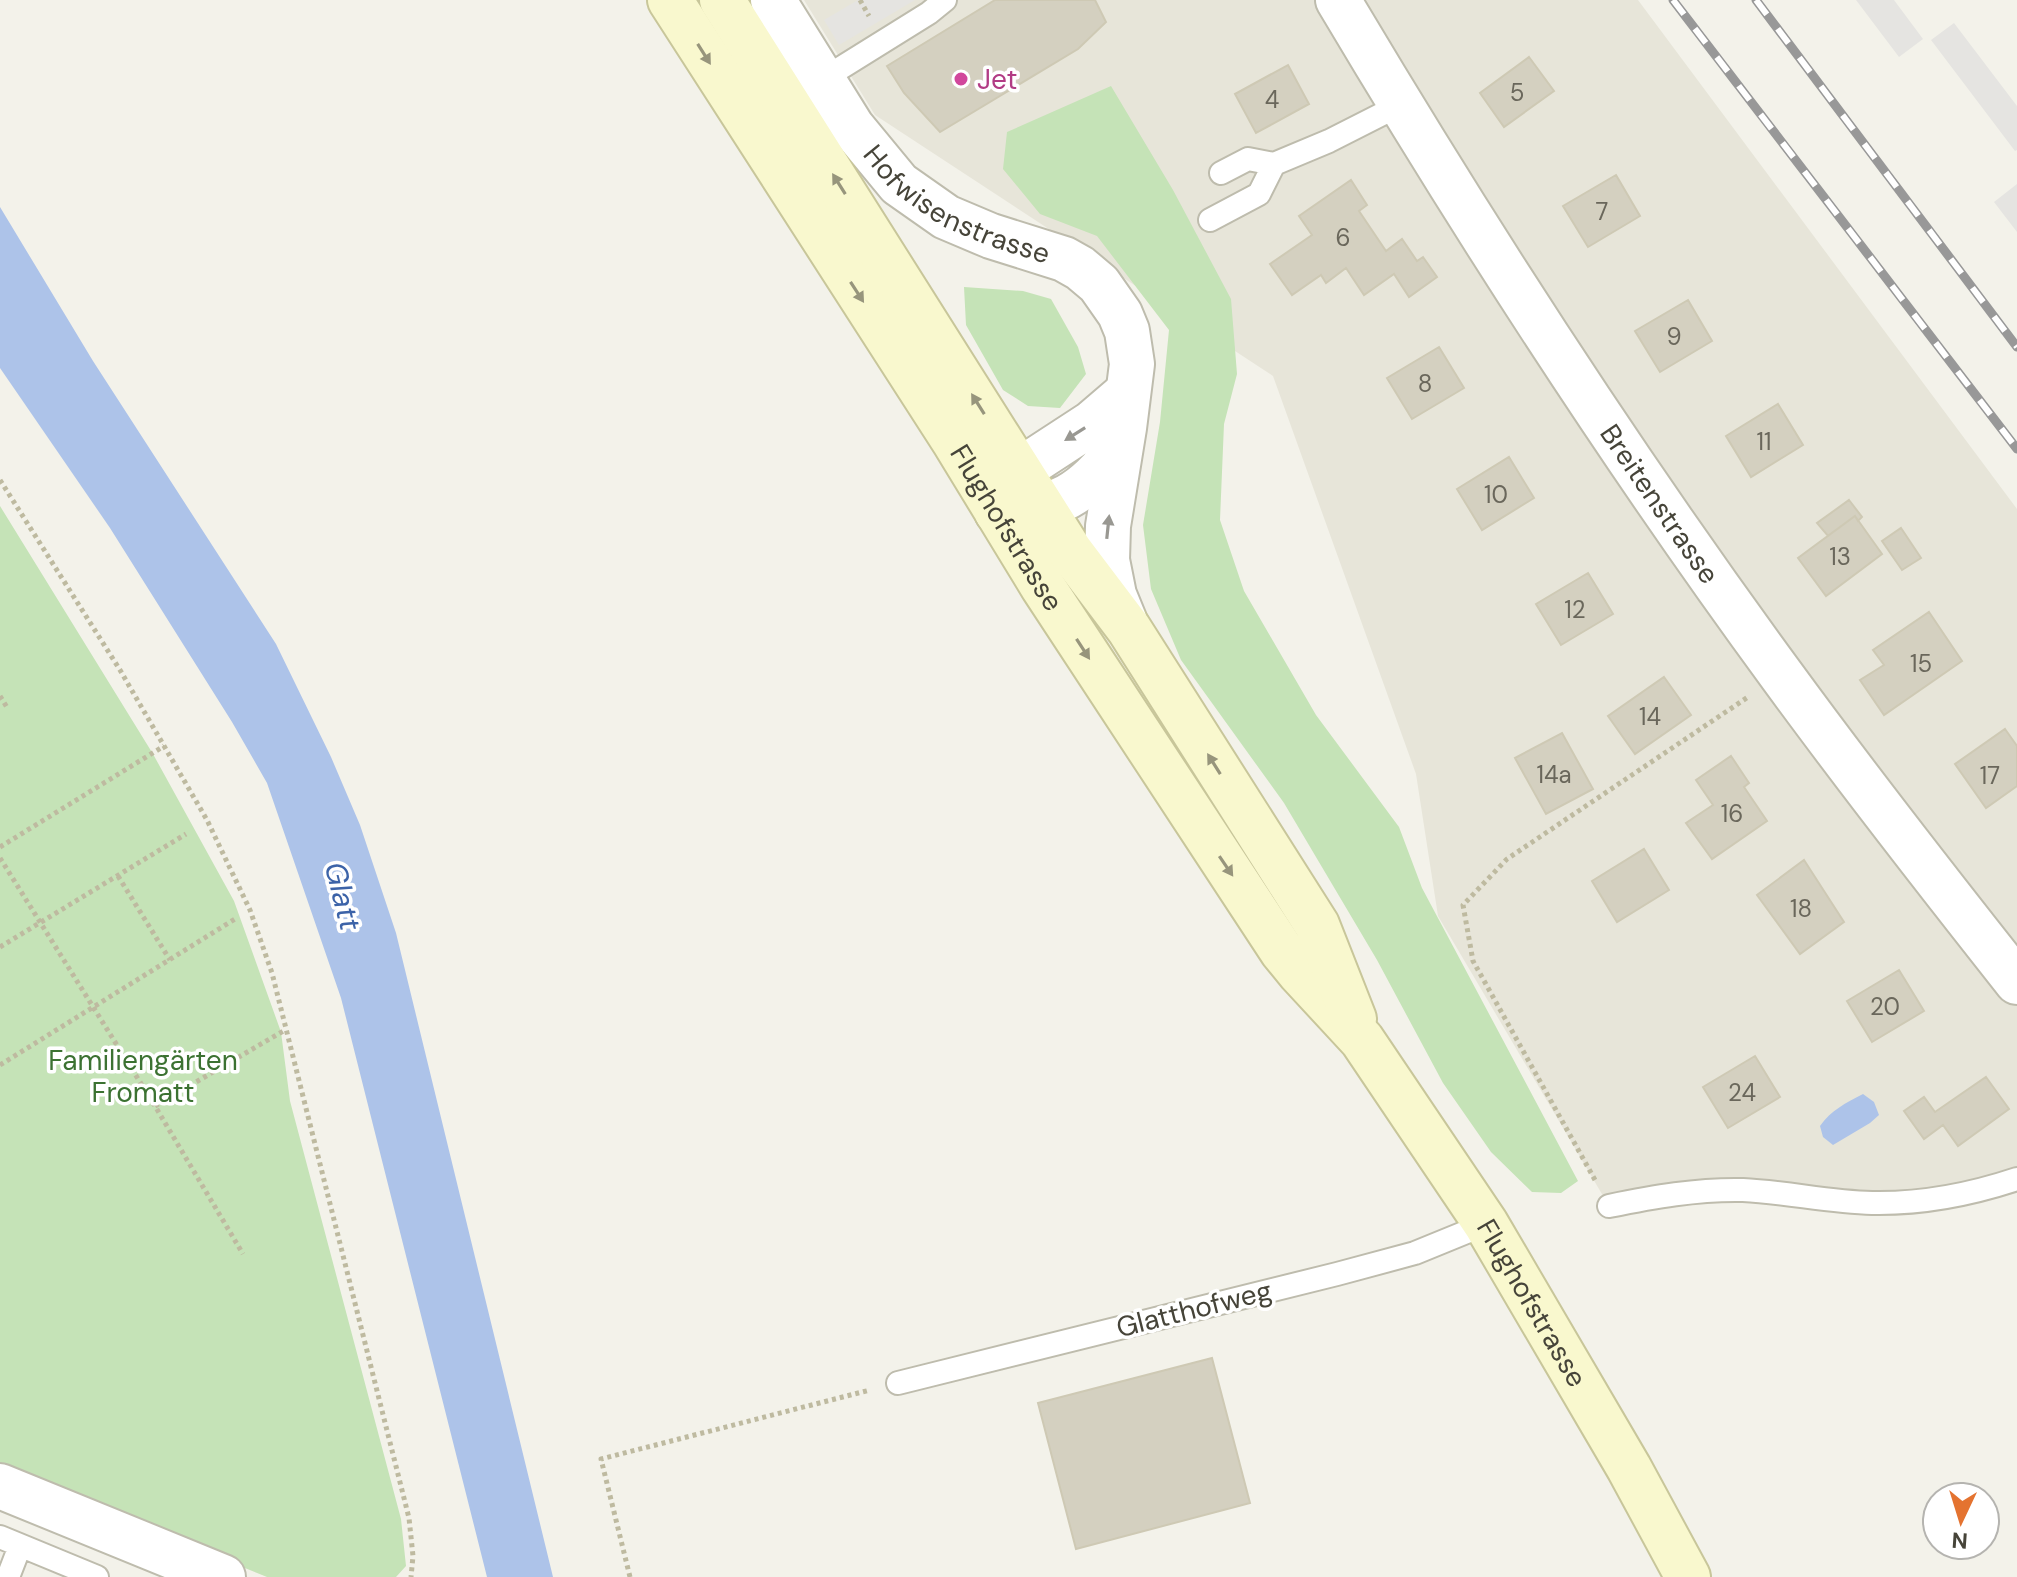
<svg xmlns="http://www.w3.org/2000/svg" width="2017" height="1577" font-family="'DM Sans',sans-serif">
  <rect width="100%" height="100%" fill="#f3f2ea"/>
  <path fill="#e7e5d9" d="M804,0H1638L2017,509V1179L1968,1194L1744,1190L1609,1206L1438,916L1416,774L1273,376L875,115Z"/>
  <path fill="#c5e3b7" d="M1111,86L1173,190L1231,299L1237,374L1224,424L1220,520L1244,591L1316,715L1399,827L1422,888L1578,1181L1561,1193L1532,1192L1491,1152L1443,1083L1377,960L1284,803L1181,660L1151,589L1143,525L1160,422L1169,330L1097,236L1040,214L1003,169L1007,132Z
    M964,287L1023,291L1051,299L1078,347L1086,374L1060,408L1028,406L1003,390L966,325Z
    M0,506L153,754L234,901L281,1032L290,1101L401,1519L406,1566L396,1577H267L0,1469Z"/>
  <path fill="#e5e4e1" d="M858,0H915L839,45L824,20Z
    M1856,0H1894L1923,39L1899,57Z
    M1954,23L2017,106V150L2015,151L1931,40Z
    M2017,184V232L1994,202Z"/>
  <path fill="#adc3e9" d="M0,207L93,361L276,644L331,757L360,825L396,933L553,1577H487L341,998L267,783L232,722L110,528L0,368Z
    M1863,1094L1874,1102L1879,1115L1870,1123L1833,1145L1823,1137L1820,1126C1831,1110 1846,1103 1863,1094Z"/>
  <path fill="#d4d0c0" stroke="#cec9b4" stroke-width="2" d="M995,0H1095L1106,22L1078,49L940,132L904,93L887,66Z
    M1529,57L1554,91L1504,127L1480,93Z
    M1288,65L1309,104L1256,133L1235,94Z
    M1616,175L1640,216L1588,247L1563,206Z
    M1351,180L1367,205L1359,211L1386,251L1402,239L1417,261L1423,257L1437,277L1409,297L1394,274L1364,295L1346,268L1326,283L1321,275L1292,295L1270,264L1312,235L1299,216Z
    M1688,300L1712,341L1660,372L1635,331Z
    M1439,347L1464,388L1412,419L1387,378Z
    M1778,404L1803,445L1751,477L1726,436Z
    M1509,457L1534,498L1482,530L1457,489Z
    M1849,500L1862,517L1858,521L1855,516L1828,536L1817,523Z
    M1855,516L1882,554L1826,596L1798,558Z
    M1901,528L1921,558L1902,570L1882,541Z
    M1588,573L1613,614L1561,645L1536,604Z
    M1929,612L1962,661L1884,715L1860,680L1884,665L1873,650Z
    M1664,677L1691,715L1635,754L1608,716Z
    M2005,729L2017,746V786L1986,808L1955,764Z
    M1562,733L1593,789L1546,814L1515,758Z
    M1731,756L1749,783L1744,787L1767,821L1712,859L1686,823L1713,805L1696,780Z
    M1644,849L1669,890L1617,922L1592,881Z
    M1804,860L1844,922L1800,954L1757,895Z
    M1899,970L1924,1011L1872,1042L1847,1001Z
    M1755,1056L1780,1097L1728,1128L1703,1087Z
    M1986,1077L2009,1109L1958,1146L1943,1125L1924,1139L1904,1111L1924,1097L1935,1112Z
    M1212,1358L1250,1503L1076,1549L1038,1403Z"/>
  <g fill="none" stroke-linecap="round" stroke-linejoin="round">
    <defs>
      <path id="lane" d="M823,79L929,13L945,0
        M1221,173L1248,159L1274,164L1329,141L1400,105
        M1210,220L1259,194L1274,164
        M1609,1206C1653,1197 1697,1189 1743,1190C1786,1192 1829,1202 1872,1203C1923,1204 1969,1195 2017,1179
        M898,1383L1337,1274L1415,1253L1486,1224
        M0,1537L97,1577
        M8,1577L20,1546"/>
      <g id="street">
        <path id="s1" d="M773,0L852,127L899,184L946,217L991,236L1064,259L1080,268L1099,284L1120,314L1127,331L1132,364L1124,428L1108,526L1107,560L1114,595L1125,622"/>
        <path id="s2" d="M1338,0C1476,232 1622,458 1782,676C1858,780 1937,881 2017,982"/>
        <path d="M1120,447C1084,494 1058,510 997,512L1007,487L1020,470L1092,423L1127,393"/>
        <path d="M0,1486L223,1577"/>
      </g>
      <g id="secondary">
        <path id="s3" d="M670,0L954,441L1043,587L1282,951L1300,973L1362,1040L1486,1224L1629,1468L1688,1577"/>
        <path d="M722,0L1070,551L1129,629L1317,925L1354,1019"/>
      </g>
    </defs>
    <use href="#lane" stroke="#bebcad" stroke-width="26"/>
    <use href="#street" stroke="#bebcad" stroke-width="48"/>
    <use href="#secondary" stroke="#c8c69a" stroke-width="48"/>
    <path stroke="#bebaa0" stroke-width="5" stroke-dasharray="4 4" stroke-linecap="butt" d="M860,0L869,16
      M0,480L120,670L207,820L250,910L272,973L409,1518L413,1556L411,1577
      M0,696L8,709
      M0,847L164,746
      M0,858L155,1106L243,1254
      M118,876L170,960
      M0,947L186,834
      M0,1065L235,919
      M155,1106L285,1030
      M1595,1180L1473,961L1463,905L1507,859L1748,697
      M630,1577L601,1459L870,1390"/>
    <use href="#lane" stroke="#fff" stroke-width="22"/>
    <use href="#street" stroke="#fff" stroke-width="44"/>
    <use href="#secondary" stroke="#f9f8ce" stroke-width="44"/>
    <defs>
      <path id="rail" d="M1673,0L2017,449
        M1756,0L2017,347"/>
    </defs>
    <use href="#rail" stroke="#989898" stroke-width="9"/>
    <use href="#rail" stroke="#fff" stroke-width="6" stroke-dasharray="18" stroke-linecap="butt"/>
  </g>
  <defs><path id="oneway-solid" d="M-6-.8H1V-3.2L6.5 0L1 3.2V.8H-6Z" transform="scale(2)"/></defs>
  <g fill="#97957c">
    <use href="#oneway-solid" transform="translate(704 54) rotate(58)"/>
    <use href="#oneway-solid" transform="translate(839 184) rotate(-122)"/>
    <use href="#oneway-solid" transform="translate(857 292) rotate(57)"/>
    <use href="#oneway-solid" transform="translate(978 404) rotate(-122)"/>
    <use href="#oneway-solid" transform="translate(1083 649) rotate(57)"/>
    <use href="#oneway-solid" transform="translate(1214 764) rotate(-122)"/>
    <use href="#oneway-solid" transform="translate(1226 866) rotate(56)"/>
  </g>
  <g fill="#999892">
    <use href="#oneway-solid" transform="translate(1075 434) rotate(148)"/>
    <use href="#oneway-solid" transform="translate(1108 527) rotate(-84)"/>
  </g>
  <circle fill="#d1479c" stroke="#fff" stroke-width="3" cx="961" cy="79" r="8"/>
  <g text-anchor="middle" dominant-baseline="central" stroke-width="7" stroke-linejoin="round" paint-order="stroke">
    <g font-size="24" fill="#6a675b">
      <text x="1517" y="92">5</text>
      <text x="1272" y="99">4</text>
      <text x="1602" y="211">7</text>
      <text x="1343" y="237">6</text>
      <text x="1674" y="336">9</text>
      <text x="1425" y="383">8</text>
      <text x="1764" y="441">11</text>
      <text x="1496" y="494">10</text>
      <text x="1840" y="556">13</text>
      <text x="1575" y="609">12</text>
      <text x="1921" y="663">15</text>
      <text x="1650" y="716">14</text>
      <text x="1554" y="774">14a</text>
      <text x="1990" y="775">17</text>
      <text x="1732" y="813">16</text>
      <text x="1801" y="908">18</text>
      <text x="1885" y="1006">20</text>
      <text x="1742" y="1092">24</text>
    </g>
    <g font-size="28" fill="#b23c85" stroke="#fff" text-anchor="start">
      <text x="977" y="79">Jet</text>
    </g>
    <g font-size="28" fill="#464439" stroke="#fff">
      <text stroke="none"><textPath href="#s1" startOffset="284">Hofwisenstrasse</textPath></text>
      <text stroke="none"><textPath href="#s2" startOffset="598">Breitenstrasse</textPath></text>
      <text stroke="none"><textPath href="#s3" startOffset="626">Flughofstrasse</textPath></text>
      <text stroke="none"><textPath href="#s3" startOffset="1564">Flughofstrasse</textPath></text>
      <text transform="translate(1194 1309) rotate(-14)">Glatthofweg</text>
    </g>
    <g font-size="28" fill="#3c7232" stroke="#fff">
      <text x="143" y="1060">Familiengärten<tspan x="143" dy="32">Fromatt</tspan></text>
    </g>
    <g font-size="30" font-style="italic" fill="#3c63a8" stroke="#fff">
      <text transform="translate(343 896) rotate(76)">Glatt</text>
    </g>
  </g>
  <g transform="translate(1961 1521) rotate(184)"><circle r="38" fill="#ffffff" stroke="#b5b4b0" stroke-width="2"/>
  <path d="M0-6L14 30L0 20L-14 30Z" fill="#e47330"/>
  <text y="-12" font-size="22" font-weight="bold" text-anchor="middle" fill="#464439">N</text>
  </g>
</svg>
